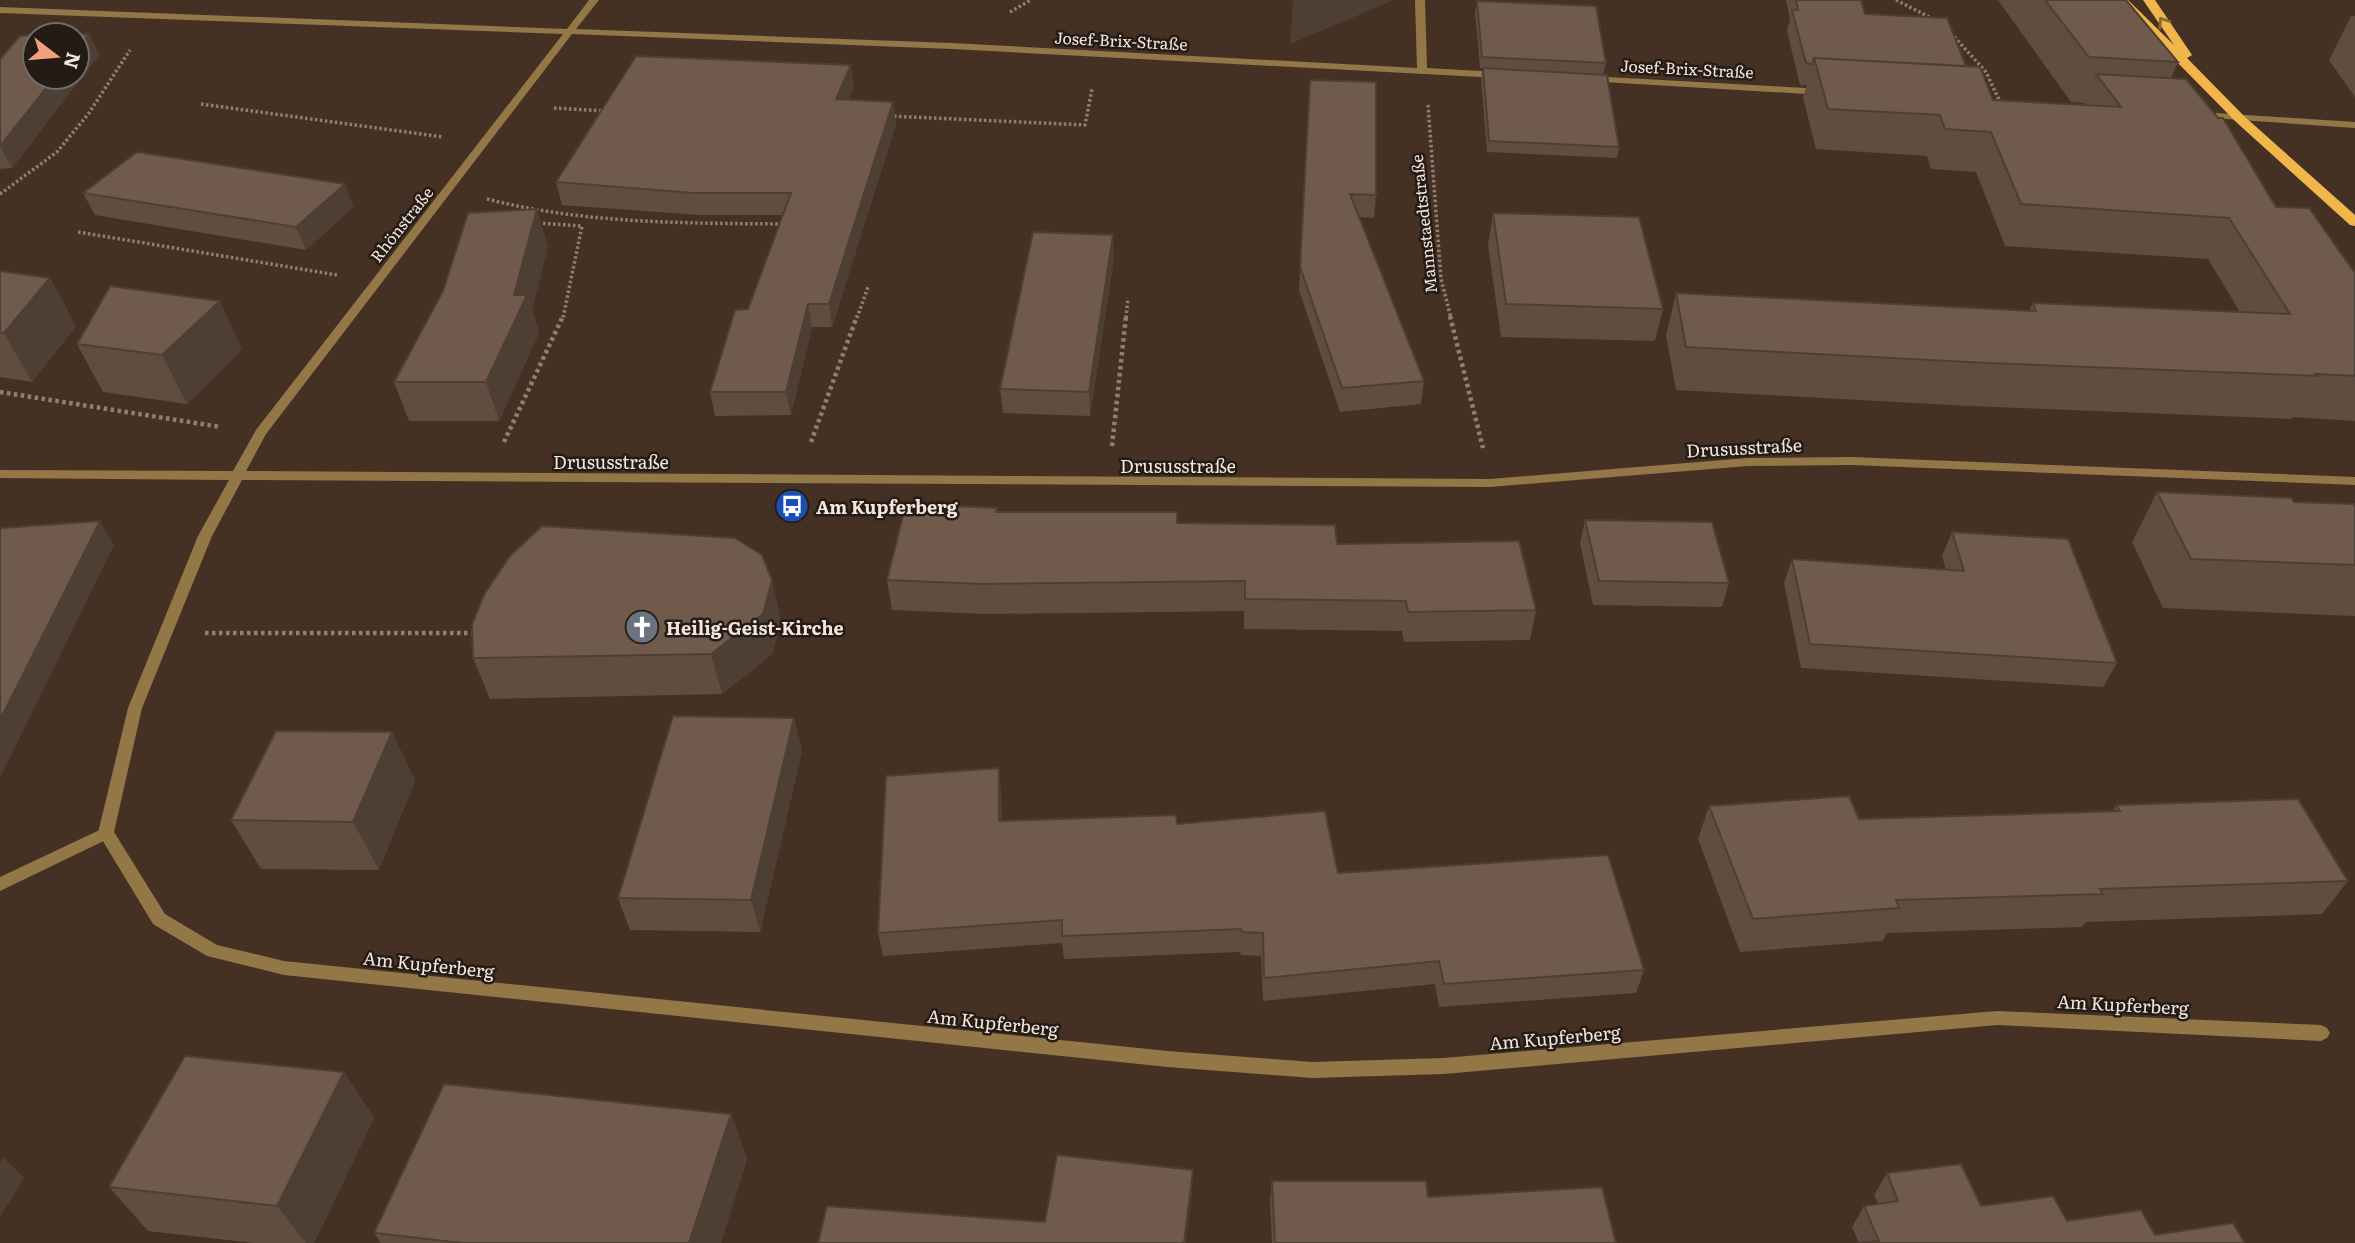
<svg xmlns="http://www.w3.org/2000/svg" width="2355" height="1243" font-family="Literata,serif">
  <rect width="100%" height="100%" fill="#443123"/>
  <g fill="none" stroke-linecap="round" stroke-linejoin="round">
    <path stroke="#8f7f73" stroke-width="3.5" stroke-dasharray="2.5 2.5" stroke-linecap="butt" d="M1896,0L1933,19
      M1010,12L1031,0
      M1951,33L1986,72L2000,102
      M201,104L443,137
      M1428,105L1441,279L1451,318
      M554,108L605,111
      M889,116L1085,125L1092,89
      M0,194L57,152L89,113L130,50
      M487,199C585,224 684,223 784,224
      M538,223L582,226L563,318
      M78,232L337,275
      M857,318L868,287
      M1126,318L1128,298"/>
    <path stroke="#8f7f73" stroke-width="4.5" stroke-dasharray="3.5 3.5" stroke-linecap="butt" d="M1450,316L1483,448
      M0,392L221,427
      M504,442L563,316
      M811,442L857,316
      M1112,446L1126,316
      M205,633H476"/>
    <path fill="#937747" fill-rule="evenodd" d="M106,827L112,829L114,833L112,837L0,891V877Z"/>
    <path fill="#937747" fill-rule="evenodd" d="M589,0H599L576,29L952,43L1417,68L1415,0H1425L1427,68L1499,72L1504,75L1499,78L952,49L572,34L266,434L246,471L1490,479L1748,458L1852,457L2355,477V485L1852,465L1748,466L1490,487L242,480L212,536L142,708L114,832L165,914L217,945L284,961L1168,1051L1312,1062L1444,1058L1997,1011L2321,1025L2327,1028L2330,1033L2327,1038L2321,1041L1997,1025L1444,1074L1312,1078L1168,1067L284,975L207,956L153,924L98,833L128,708L198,536L229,480L0,478V470L233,471L256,430L563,34L0,13V7L567,29Z
      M1589,76L1824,89L1829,92L1824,95L1586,81V77Z
      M2200,112L2355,122V128L2196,117L2195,115Z"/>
    <path fill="#f1b649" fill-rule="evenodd" d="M2116,0H2128L2174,45L2143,0H2155L2192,55L2187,58L2244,116L2355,215V226L2350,225L2236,122Z"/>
  </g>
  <path fill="#5f4d40" d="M1786,0H1861L1865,14L1966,66L1993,100L2084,105L2085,103L2071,102L1998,0H2126L2178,62L2171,78L2276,207L2355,273V421L2293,417L2292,419L1970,406L1676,390L1666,335L1676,293L2029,311L2033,303L2240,312L2208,259L2005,246L1976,172L1931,169L1927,156L1816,149L1803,97L1807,85H1800L1787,31L1790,19Z
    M1477,1L1606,63L1603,74L1619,147L1617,158L1487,152L1481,79L1483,68H1480L1475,12Z
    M2351,16H2355V97L2329,60Z
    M89,34L99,55L12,168L0,169V59Z
    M1310,80L1376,195L1374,218L1359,217L1424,381L1421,404L1340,412L1299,290Z
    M854,86L848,100L893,102L896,124L832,327H812L791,415L715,416L710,392L748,309L782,215H698L562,205L556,182Z
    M345,184L353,207L306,250L95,215L83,193Z
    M1493,213L1663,309L1655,341L1501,337L1488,245Z
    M548,246L532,310L539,333L499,421H409L394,382Z
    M1114,258L1090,416L1003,413L1000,389Z
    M0,271L50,278L76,326L32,382L0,377Z
    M77,344L242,349L187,404L103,392Z
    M2157,492L2294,502L2355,504V616L2163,608L2132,542Z
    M998,512L1177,523L1337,544L1536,610L1530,640L1404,642L1402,631L1244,629V611L985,614L892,610L887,580Z
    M1585,520L1729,583L1722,607L1593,605L1580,543Z
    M1952,532L2117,663L2103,687L1801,668L1784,583L1792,559L1946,570L1942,556Z
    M781,620L772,654L722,694L490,699L473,658Z
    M794,718L802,751L760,932L630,930L618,898Z
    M392,732L415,781L379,870L261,869L231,820Z
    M999,768L1001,792L1002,821L1177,824L1338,873L1644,970L1636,993L1439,1007L1435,984L1263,1001L1261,956L1241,955L1240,952L1064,959L1062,943L883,956L878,933Z
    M2116,805L2348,881L2322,914L2086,922L2082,927L1887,933L1883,941L1740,952L1698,839L1709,806L1859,819L2112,812Z
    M344,1072L374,1118L314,1243H254L148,1231L109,1187Z
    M731,1114L747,1159L721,1243H381L374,1233Z
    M1887,1173L1981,1206L2067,1221L2155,1235L2245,1243H1859L1852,1227L1864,1206L1878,1204L1874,1195Z
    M1272,1181L1616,1243H1272L1270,1202Z"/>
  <path fill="#4e3f34" d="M1293,0H1394L1290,44Z
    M89,34L99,55L12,168L0,146L55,77H77V49Z
    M851,65L854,86L839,121L836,99Z
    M893,102L896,124L832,327L829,304Z
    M345,184L353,207L306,250L296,227Z
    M537,209L548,246L532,310L539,333L499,421L486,382Z
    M1113,235L1114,258L1090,416L1089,392Z
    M50,278L76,326L32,382L4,333Z
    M220,301L242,349L187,404L162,355Z
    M808,304L812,327L791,415L786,392Z
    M100,521L114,545L0,778V720Z
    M772,580L781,620L772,654L722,694L711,654Z
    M794,718L802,751L760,932L751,900Z
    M392,732L415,781L379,870L353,822Z
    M999,768L1001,792L1002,844L999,821Z
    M344,1072L374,1118L314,1243H306L277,1206Z
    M731,1114L747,1159L721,1243H689Z
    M3,1157L24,1178L0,1217V1162Z
    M1193,1170L1192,1192L1186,1243H1184Z"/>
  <path fill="#6f5a4b" stroke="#4e3f34" stroke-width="2" d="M1796,0H1861L1865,14L1947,18L1966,66L1814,58L1812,64L1806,63L1792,10H1798Z
    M2045,0H2126L2178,62L2089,57Z
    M1477,1L1596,6L1606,63L1482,57Z
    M89,34L77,49V35H47Z
    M35,35V77H55L0,146V59L20,36Z
    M636,56L851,65L836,99L893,102L829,304H808L786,392H710L735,310L748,309L791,193H693L556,182Z
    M1814,58L1980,67L1993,100L2121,107L2096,74L2186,79L2218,118H2223L2276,207L2309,208L2355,273V376L2315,374L2317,376L1987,363L1686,347L1676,293L2036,311L2033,303L2290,314L2229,218L2021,204L1991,132L1945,129L1940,115L1828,109Z
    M1483,68L1607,75L1619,147L1489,141Z
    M1310,80L1376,82V195L1350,194L1424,381L1342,388L1300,267Z
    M137,152L345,184L296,227L83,193Z
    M537,209L514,295H527L486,382H394L443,291L468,213Z
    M1493,213L1639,217L1663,309L1506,304Z
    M1033,232L1113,235L1089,392L1000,389Z
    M0,271L50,278L4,333H0Z
    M110,286L220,301L162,355L77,344Z
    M2157,492L2291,498L2294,502L2355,504V565L2191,559Z
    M906,504L997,508L996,512H1177V523L1335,525L1337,544L1519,541L1536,610L1408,612L1406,601L1245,599V581L982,584L887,580Z
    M1585,520L1712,522L1729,583L1599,581Z
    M100,521L58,605L0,720V530L1,528Z
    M542,526L735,538L762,555L772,580L763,614L711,654L473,658L472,624L485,593L510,556Z
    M1952,532L2068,539L2117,663L1810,644L1792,559L1964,571Z
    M673,716L794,718L751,900L618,898Z
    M276,731L392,732L353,822L231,820Z
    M999,768V821L1176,815L1177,824L1325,811L1338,873L1608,855L1644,970L1444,984L1439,961L1264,978L1263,933L1242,932L1241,929L1062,936V920L878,933L886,776Z
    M1849,796L1859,819L2120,811L2116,805L2298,799L2348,881L2100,889L2103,894L1896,900L1899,908L1753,919L1709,806Z
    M185,1056L344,1072L277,1206L109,1187Z
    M444,1084L731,1114L689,1243H462L374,1233Z
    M1057,1155L1193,1170L1184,1243H818L827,1206L1045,1222Z
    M1961,1164L1981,1206L2053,1196L2067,1221L2141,1210L2155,1235L2233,1223L2245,1243H1856L1879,1241L1864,1206L1898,1201L1887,1173Z
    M1272,1181H1426L1428,1197L1602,1187L1616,1243H1275Z"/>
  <defs><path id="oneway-chevron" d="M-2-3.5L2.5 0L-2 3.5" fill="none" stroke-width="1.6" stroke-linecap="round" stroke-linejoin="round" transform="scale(1.75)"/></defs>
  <use stroke="#8a682f" href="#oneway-chevron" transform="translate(2163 22) rotate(-124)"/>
  <defs>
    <symbol id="bus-disc" viewBox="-11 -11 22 22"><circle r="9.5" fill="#1a4fb4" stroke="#241b15"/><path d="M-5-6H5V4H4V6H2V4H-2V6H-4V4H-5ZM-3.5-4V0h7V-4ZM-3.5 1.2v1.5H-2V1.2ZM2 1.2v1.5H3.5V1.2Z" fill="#fff"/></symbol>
    <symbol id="church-disc" viewBox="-11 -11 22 22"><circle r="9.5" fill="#6b7280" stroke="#241b15"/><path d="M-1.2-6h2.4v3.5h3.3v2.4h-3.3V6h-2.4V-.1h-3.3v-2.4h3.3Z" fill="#fff"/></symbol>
  </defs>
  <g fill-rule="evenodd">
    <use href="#bus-disc" x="773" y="487" width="38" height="38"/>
    <use href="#church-disc" x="623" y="608" width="38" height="38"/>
  </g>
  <g text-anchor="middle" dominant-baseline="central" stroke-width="5" stroke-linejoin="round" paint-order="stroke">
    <g font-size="16" fill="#f3e6de" stroke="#241b15">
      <text transform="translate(1121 40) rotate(3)">Josef-Brix-Straße</text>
      <text transform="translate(1687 68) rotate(3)">Josef-Brix-Straße</text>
      <text transform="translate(401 224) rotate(-52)">Rhönstraße</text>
      <text transform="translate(1423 224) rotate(-96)">Mannstaedtstraße</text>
    </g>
    <g font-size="18" fill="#f3e6de" stroke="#241b15">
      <text transform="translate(1744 447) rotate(-3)">Drususstraße</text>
      <text x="611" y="461">Drususstraße</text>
      <text x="1178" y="465">Drususstraße</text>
      <text transform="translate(429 964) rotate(6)">Am Kupferberg</text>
      <text transform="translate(2123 1004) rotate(3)">Am Kupferberg</text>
      <text transform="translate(993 1022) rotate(6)">Am Kupferberg</text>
      <text transform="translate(1555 1037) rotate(-5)">Am Kupferberg</text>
    </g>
    <g font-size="18" font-weight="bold" fill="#f3e6de" stroke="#241b15" text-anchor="start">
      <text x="816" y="506">Am Kupferberg</text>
      <text x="666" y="627">Heilig-Geist-Kirche</text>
    </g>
  </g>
  <g transform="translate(56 56) rotate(106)"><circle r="33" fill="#241b15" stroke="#776c65" stroke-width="2"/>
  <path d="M0-5L12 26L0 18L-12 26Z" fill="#f2a17e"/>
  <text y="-10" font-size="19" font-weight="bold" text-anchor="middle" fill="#f3e6de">N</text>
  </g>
</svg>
